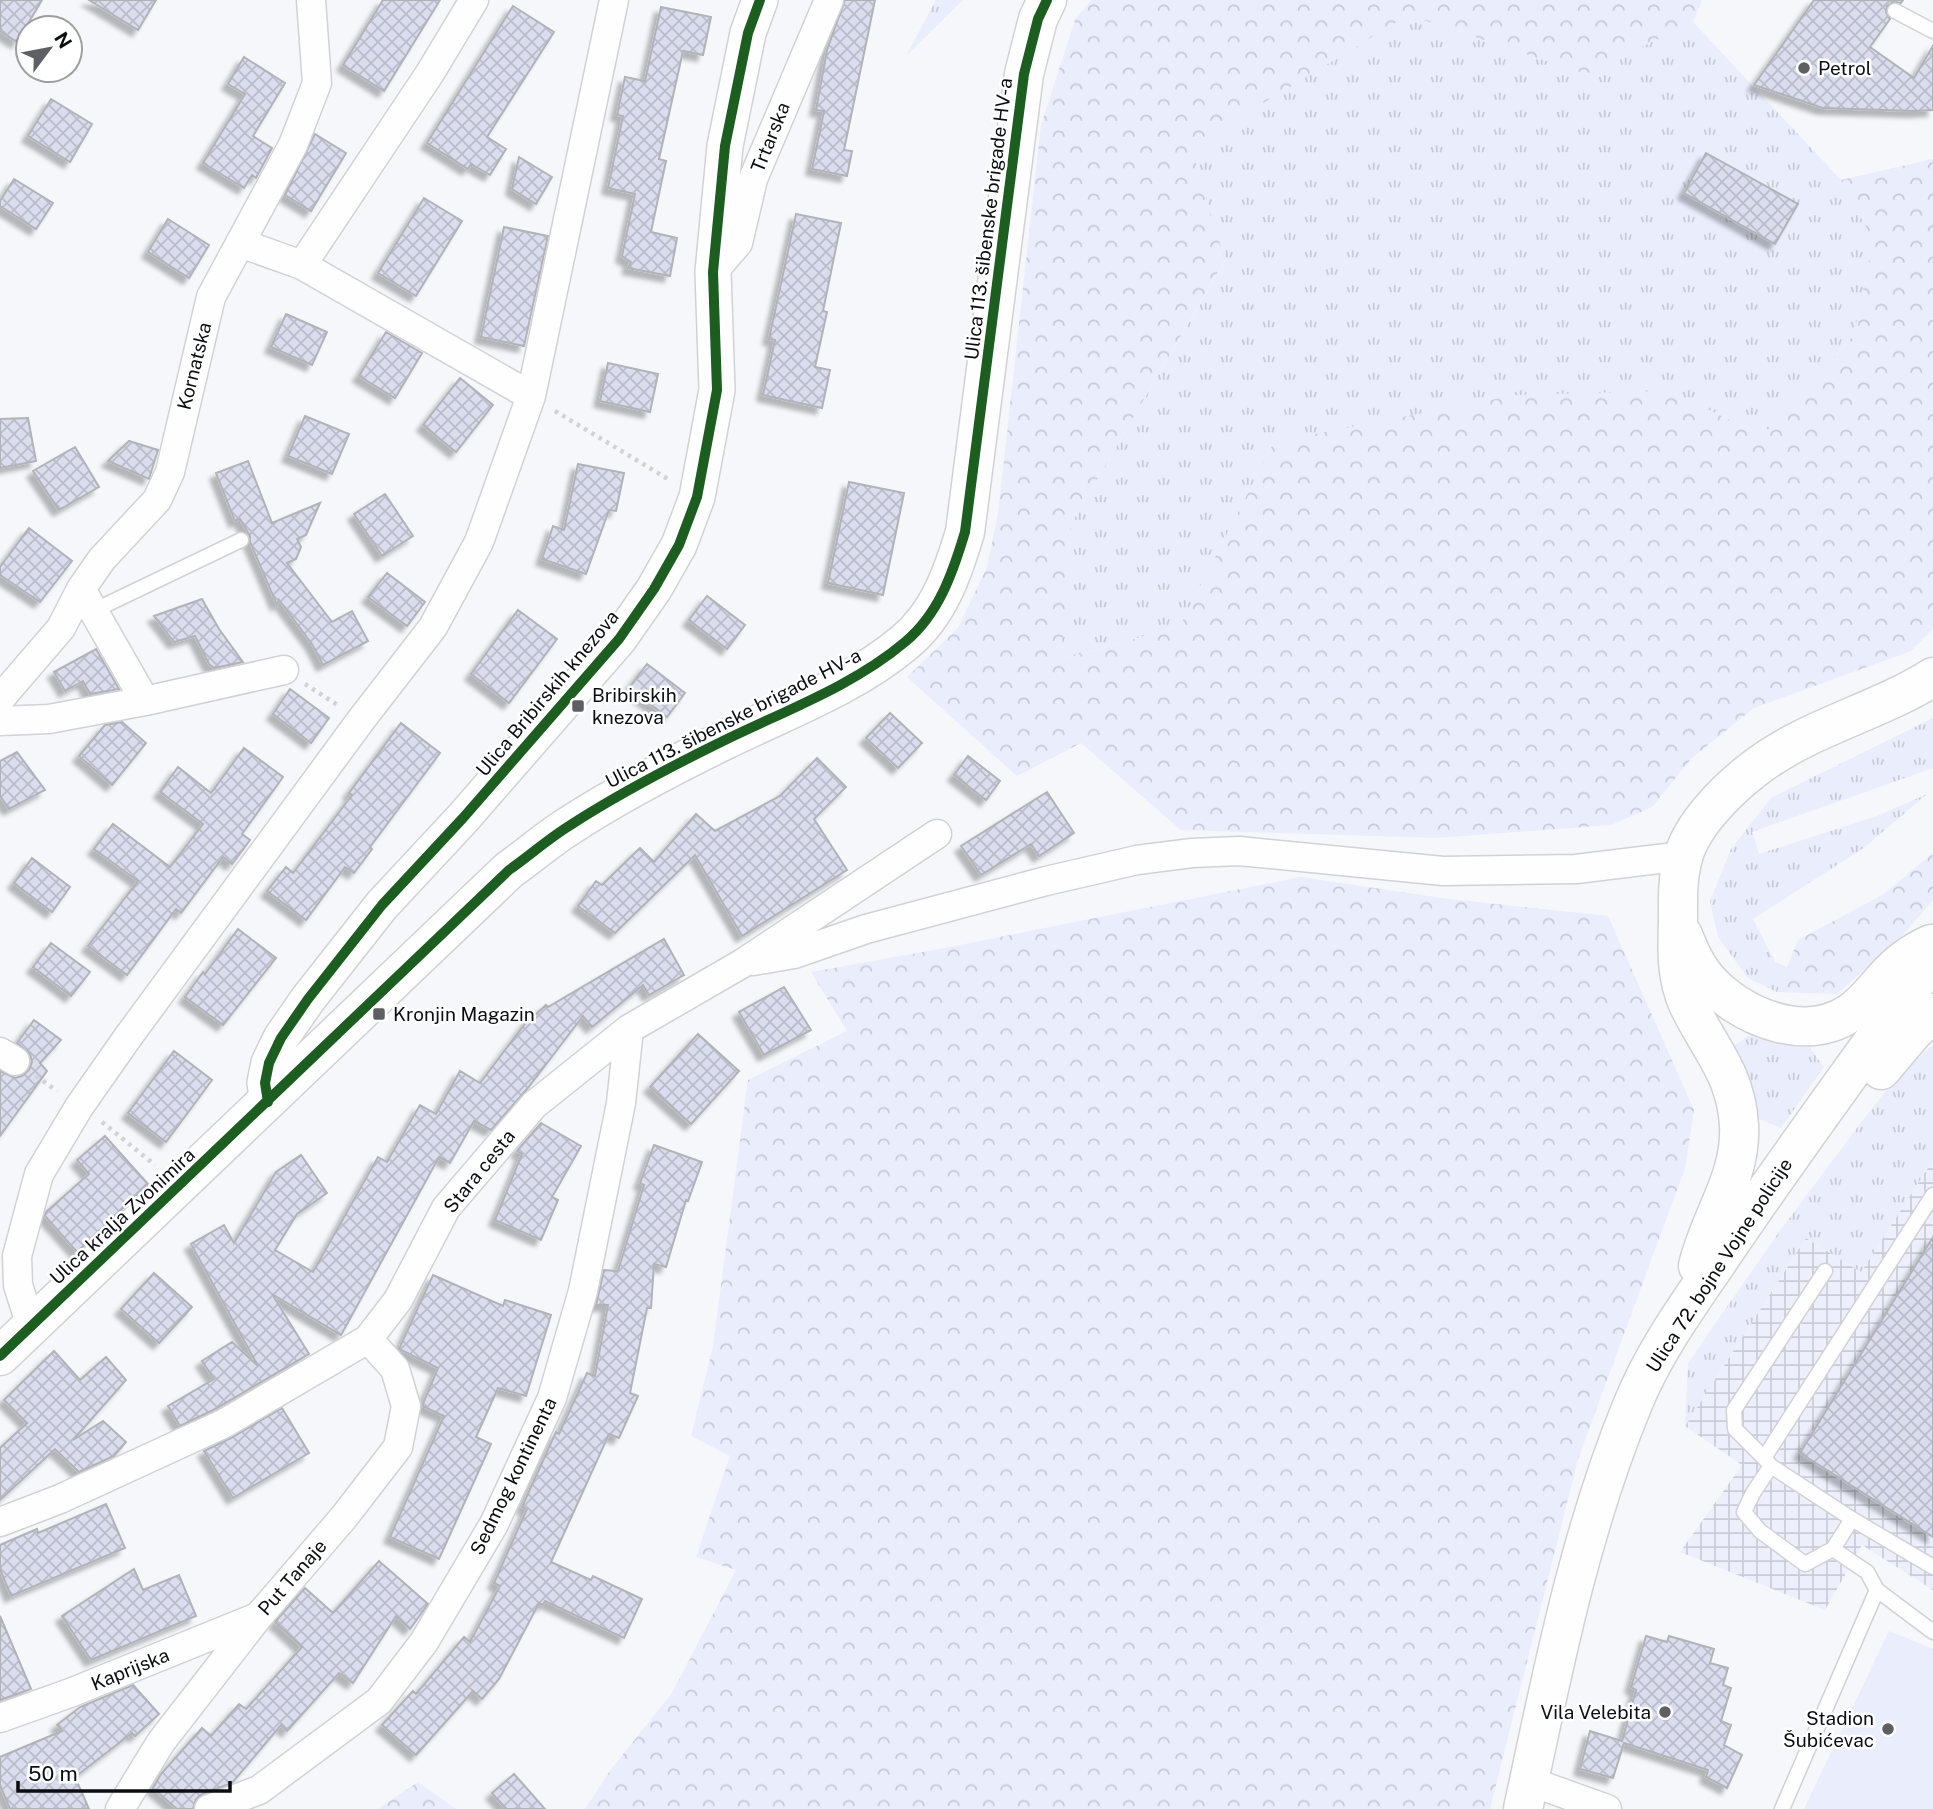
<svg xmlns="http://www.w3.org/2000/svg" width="1933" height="1809" font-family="'Public Sans',sans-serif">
  <defs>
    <pattern id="industrial-grid" width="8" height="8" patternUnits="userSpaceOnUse" patternTransform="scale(1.75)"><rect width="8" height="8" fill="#edeffc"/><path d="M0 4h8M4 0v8" fill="none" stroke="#caccd7"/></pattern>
    <pattern id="grass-tufts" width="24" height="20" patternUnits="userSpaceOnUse" patternTransform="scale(1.75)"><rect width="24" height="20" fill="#e9edfc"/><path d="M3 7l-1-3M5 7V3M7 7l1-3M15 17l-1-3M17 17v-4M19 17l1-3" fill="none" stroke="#c7cad7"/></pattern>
    <pattern id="forest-crowns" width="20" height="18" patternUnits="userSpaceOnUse" patternTransform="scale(1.75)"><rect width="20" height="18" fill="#e9edfc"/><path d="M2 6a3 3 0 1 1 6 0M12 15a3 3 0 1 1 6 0" fill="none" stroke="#c7cad7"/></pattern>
    <pattern id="building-cross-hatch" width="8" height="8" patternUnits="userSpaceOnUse" patternTransform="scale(1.75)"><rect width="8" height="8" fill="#dadded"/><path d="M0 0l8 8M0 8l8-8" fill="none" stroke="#babcca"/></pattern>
    <filter id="shadow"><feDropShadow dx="-6" dy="6" stdDeviation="2" flood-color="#0004"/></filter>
  </defs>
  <rect width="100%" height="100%" fill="#f6f7fb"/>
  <path fill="url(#industrial-grid)" d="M1933,1160V1590L1862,1545L1825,1610L1680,1552L1742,1465L1685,1426L1806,1238L1861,1272Z"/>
  <path fill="url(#grass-tufts)" d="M936,0H963L906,56Z
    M1408,15L1586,74L1693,22L1841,180L1873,240L1854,335L1763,435L1667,391L1274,442L1180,626L1060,660L1071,524L1225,261L1190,147Z
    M1933,718V768L1752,832L1759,854L1877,816L1927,794L1865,847L1753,919L1775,962L1787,967L1777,992L1748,978L1718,937L1710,901L1731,849L1771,798Z
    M1754,1033L1805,1041L1824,1067L1781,1128L1749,1115L1728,1049Z
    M1933,1045V1160L1861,1272L1806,1238L1685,1426L1688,1363L1779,1232L1866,1116L1896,1078Z"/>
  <path fill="url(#forest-crowns)" d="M1091,0H1702L1693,22L1586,74L1408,15L1191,147L1225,260L1071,524L1061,660L1180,626L1274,442L1516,395L1667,391L1763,435L1854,335L1873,240L1841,180L1933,159V629L1911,651L1754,708L1692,758L1652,807L1611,825L1437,838L1181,830L1081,743L1017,776L907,677L958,628L987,567L998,514L1041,125L1075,20Z
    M1933,853V900L1902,936L1837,994L1777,992L1798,940L1884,894Z
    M1301,877L1441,898L1608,916L1694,1110L1685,1168L1578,1459L1490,1809H585L612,1768L672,1693L736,1570L696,1557L730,1456L691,1436L713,1346L748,1080L847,1031L811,972L940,949Z
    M418,1782L456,1809H378Z"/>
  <path fill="#e9edfc" d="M1889,1631L1933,1649V1809H1804Z"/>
  <path fill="url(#building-cross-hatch)" stroke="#b2b3b7" stroke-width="2" filter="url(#shadow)" d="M0,0H42L17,42L0,31Z
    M89,0H156L138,30Z
    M383,0H440L384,91L343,65Z
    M845,0H875L844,150L852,151L847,176L812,169L824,111L816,110L827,50Z
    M1814,0H1903L1901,3L1894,2L1887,6L1886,12L1890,19L1870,47L1914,78L1933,46V110L1914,111L1823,108L1754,85Z
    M513,6L554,32L487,137L506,149L490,175L471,164L468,169L427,143Z
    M661,7L711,17L703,55L683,51L659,159L666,161L651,232L677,238L670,276L628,268L631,262L622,256L635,194L608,188L623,116L617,115L625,77L645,81Z
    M244,57L285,83L253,136L272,148L256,178L252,175L244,188L203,163L245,94L228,84Z
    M51,99L92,124L70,162L28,136Z
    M315,134L346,153L311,211L285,195Z
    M1706,153L1798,204L1775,244L1684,193Z
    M519,157L552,177L536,204L512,189Z
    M14,179L53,203L36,229L0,206V201Z
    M424,198L462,221L416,296L378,273Z
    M796,214L841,223L823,311L827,312L815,367L830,370L822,408L763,395L775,340L769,339Z
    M168,219L209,245L189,278L148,252Z
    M504,227L548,236L524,346L481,337Z
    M286,314L327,332L312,365L271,347Z
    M386,332L422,353L395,398L359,376Z
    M608,363L658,374L650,412L600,401Z
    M460,378L493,405L456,452L423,425Z
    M305,416L349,434L332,474L288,456Z
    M28,418L36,461L0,468V419Z
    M129,441L158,450L149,479L108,461Z
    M75,447L99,487L59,510L33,471Z
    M248,461L272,523L320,503L306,535L297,539L301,547L296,559L287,563L332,622L352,611L368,641L323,665L312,644L279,600L277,605L250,542V536L240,519L235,521L216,473Z
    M578,464L624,473L616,511L609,510L586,574L542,559L553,526L564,530Z
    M849,482L904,493L883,595L828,583Z
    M385,494L413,536L382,556L354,514Z
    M29,528L72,561L40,602L0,575V567Z
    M387,573L425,602L407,626L368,597Z
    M707,596L745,625L727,649L689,620Z
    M202,599L219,629L243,662L214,668L209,664L195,636L174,642L154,616Z
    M518,610L557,639L509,703L471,674Z
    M96,649L119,689L90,694L83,681L65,691L54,672Z
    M647,664L685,693L667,717L629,688Z
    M290,689L329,718L311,743L273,714Z
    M890,713L922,743L898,768L866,738Z
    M122,722L146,743L112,785L79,756L105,725Z
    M401,723L440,753L370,847L372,849L354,873L345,867L306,920L267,891L286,867L293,873L352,795L349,793Z
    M244,748L283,777L242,834L250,840L232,864L223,857L181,913L176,909L127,975L88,946L138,881L94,849L113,824L170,867L203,824L160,792L178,767L211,793Z
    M17,752L45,790L9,809L0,796V761Z
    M968,756L1000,781L986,800L954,775Z
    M817,758L846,787L814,819L847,870L742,936L695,855L615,933L578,906L596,881L602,885L640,848L654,862L696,814L715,831L780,796Z
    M1047,792L1074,833L1039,856L1031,844L981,875L961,846Z
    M32,858L70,887L52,912L14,883Z
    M238,929L276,958L223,1025L185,997L203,972L205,974Z
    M664,939L684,975L649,995L643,985L592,1027L583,1016L527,1089L491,1130L474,1121L450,1163L439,1157L341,1335L272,1294L309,1354L215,1409L180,1426L168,1406L214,1379L202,1361L232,1342L258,1366L191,1244L224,1225L234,1243L276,1172L301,1155L327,1193L297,1214L275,1250L313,1272L378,1157L387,1162L420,1105L436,1114L460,1071L480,1083L534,1012L536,1014L546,1005L548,1007Z
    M51,943L90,972L71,996L33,967Z
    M784,987L811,1030L764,1055L739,1012Z
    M34,1020L61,1040L40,1063L47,1071L0,1136V1071L15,1078L22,1076L29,1070L32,1062L30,1054L17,1043Z
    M698,1034L739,1071L691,1124L650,1087Z
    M174,1051L212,1080L166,1142L128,1113Z
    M541,1123L581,1146L552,1197L558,1200L541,1240L495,1220L522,1154L517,1151Z
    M105,1136L148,1184L77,1252L45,1216L46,1212L89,1174L77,1160Z
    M654,1145L702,1162L688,1201L686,1200L666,1267L654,1264L651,1308H647L630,1393L638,1396L619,1438L609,1434L551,1562L591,1580L593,1576L642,1599L624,1638L545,1601L543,1605L539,1603L499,1679L482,1699L473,1691L416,1755L382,1725L413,1691L416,1694L464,1637L470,1642L500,1586L494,1583L527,1509L522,1507L556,1432L559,1434L587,1373L595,1376L608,1305H596L604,1270L618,1271L644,1185L640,1183Z
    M1933,1237V1537L1800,1453Z
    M154,1273L192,1307L159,1343L121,1309Z
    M433,1275L503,1306L505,1300L551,1315L526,1396L498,1388L476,1437L491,1444L439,1559L390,1537L444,1416L422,1406L438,1368L399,1349Z
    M54,1351L80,1380L106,1357L126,1380L73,1440L103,1421L126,1442L114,1456L79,1472L55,1449L0,1500V1448L27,1423L4,1400Z
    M282,1408L309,1453L233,1498L204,1451L231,1438Z
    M106,1504L125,1548L11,1596L0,1569V1545L37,1529L38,1533Z
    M379,1561L428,1604L410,1629L396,1616L353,1683L339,1673L287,1731L281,1725L232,1783L202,1794L196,1799L193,1809H177L153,1788L161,1774L202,1728L211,1736L239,1704L246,1709L302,1647L275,1622L305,1588L333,1613Z
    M134,1569L143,1590L179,1575L196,1616L91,1660L62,1616Z
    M0,1616L31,1689L0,1700Z
    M1646,1636L1667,1642L1669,1636L1714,1649L1710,1663L1728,1668L1723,1685L1731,1688L1721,1721L1731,1725L1724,1745L1742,1755L1727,1788L1706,1777L1708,1770L1624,1743L1613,1778L1580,1769L1590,1731L1622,1741L1636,1690L1631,1687Z
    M133,1685L159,1714L135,1736L132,1733L75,1777L89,1809H10L0,1785V1757L62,1731L57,1725L80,1707Z
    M514,1774L545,1809H506L492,1793Z"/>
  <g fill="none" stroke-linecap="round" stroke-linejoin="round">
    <defs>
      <path id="service" d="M1895,11L1933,31
        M93,611L241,540
        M1933,1195L1764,1458L1771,1466L1852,1519L1933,1567
        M1764,1458L1735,1429L1734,1410L1825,1271
        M1771,1466L1753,1493L1744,1512L1760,1531L1805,1564L1833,1549
        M1877,1590L1933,1632
        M1782,1809L1877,1590L1867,1572L1833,1549L1852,1519"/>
      <path id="minor" d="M240,243L302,265L531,396
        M302,265L430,73L474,0
        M713,272L738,243L753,179L829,0
        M81,589L145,701
        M0,699L61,628L81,589L102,559L157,500L170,472L211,297L293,145L317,83L311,0
        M0,721L49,719L145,701L284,670
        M753,961L794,954L866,929L1046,881L1137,860L1192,853L1239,851L1443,871L1576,869L1683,856
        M0,1052L15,1061
        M31,1326L18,1285L17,1256L39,1174L79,1107L128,1037L361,720L433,627L479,542L531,396L614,0
        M0,1522L60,1499L223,1424L368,1339L398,1300L446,1208L534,1105L629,1029L743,963L937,834
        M0,1718L70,1693L255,1618
        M1529,1781L1607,1809
        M120,1809L161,1742L258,1617L344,1517L398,1447L406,1406L395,1369L368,1339
        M209,1809L259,1790L379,1701L424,1642L494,1524L552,1398L583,1291L621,1103L629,1029"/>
      <path id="tertiary" d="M268,1102L265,1083L269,1063L281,1038L308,999L382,905L463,818L619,639L654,589L679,545L697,497L717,390L713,272L725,146L748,33L760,0"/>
      <path id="secondary" d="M0,1356L509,870C529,856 548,839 569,826C618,794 670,767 723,741C784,711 853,686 905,642C939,614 953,572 965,532L1024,74L1038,19L1047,0"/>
      <path id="primary" d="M1683,935C1689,950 1695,965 1706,978C1738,1016 1805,1044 1850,1013C1864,1004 1873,991 1884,979C1897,964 1913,952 1931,944
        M1881,1070L1914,1031L1933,1013
        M1698,1266C1709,1218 1742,1177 1739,1125C1736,1073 1709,1048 1688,1004C1676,977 1677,950 1678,921C1678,900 1677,879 1683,858C1691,825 1728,789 1754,769C1808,727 1876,713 1933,677
        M1523,1809C1552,1674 1579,1535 1632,1406C1656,1346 1697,1293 1733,1239C1798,1144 1865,1052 1933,959"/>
    </defs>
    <use href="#service" stroke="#d2d2d6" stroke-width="17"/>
    <use href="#minor" stroke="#d2d2d6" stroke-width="31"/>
    <use href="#tertiary" stroke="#d2d2d6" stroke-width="38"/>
    <use href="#secondary" stroke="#d2d2d6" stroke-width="41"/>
    <use href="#primary" stroke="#d2d2d6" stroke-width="41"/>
    <path stroke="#d2d2d3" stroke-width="4.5" stroke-dasharray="3.5 5" stroke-linecap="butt" d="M555,411L668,479
      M305,684L339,706
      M36,1076L57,1091
      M102,1122L155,1165"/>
    <use href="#service" stroke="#fefefe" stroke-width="14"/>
    <use href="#minor" stroke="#fefefe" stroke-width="28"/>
    <use href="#tertiary" stroke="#fefefe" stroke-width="35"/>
    <use href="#secondary" stroke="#fefefe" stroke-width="38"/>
    <use href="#primary" stroke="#fefefe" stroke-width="38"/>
    <defs>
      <path id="cycleway" d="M268,1102L265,1083L269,1063L281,1038L308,999L382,905L463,818L619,639L654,589L679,545L697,497L717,390L713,272L725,146L748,33L760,0
        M0,1356L509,870C529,856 548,839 569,826C618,794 670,767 723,741C784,711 853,686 905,642C939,614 953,572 965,532L1024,74L1038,19L1047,0"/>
    </defs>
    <use href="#cycleway" stroke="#fff" stroke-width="15"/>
    <use href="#cycleway" stroke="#1b5e20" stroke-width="10"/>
  </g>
  <g fill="#5e5f62" stroke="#fff" stroke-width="2.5">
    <circle cx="1804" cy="68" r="7"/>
    <rect x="571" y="699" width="14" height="14" rx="3.5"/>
    <rect x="372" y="1007" width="14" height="14" rx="3.5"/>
    <circle cx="1665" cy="1712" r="7"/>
    <circle cx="1888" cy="1729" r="7"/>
  </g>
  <g text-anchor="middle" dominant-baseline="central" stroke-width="5" stroke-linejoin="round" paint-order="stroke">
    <g font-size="19" fill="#0c0d10" stroke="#fff" text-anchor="start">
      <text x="1818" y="68">Petrol</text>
      <text x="592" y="695">Bribirskih<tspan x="592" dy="22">knezova</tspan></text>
      <text x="393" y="1014">Kronjin Magazin</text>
      <text x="1651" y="1712" text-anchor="end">Vila Velebita</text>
      <text x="1874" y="1718" text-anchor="end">Stadion<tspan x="1874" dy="22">Šubićevac</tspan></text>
    </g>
    <g font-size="19" fill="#0c0d10" stroke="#fff">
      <text transform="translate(770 137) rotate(-68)">Trtarska</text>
      <text transform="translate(988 219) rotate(-83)">Ulica 113. šibenske brigade HV-a</text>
      <text transform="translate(194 366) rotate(-76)">Kornatska</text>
      <text transform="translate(547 693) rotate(-50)">Ulica Bribirskih knezova</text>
      <text transform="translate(733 718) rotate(-27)">Ulica 113. šibenske brigade HV-a</text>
      <text transform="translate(479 1171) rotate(-51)">Stara cesta</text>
      <text transform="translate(122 1216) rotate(-43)">Ulica kralja Zvonimira</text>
      <text transform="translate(1719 1265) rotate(-57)">Ulica 72. bojne Vojne policije</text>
      <text transform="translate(513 1476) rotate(-64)">Sedmog kontinenta</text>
      <text transform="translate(292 1577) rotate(-49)">Put Tanaje</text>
      <text transform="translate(130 1669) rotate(-22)">Kaprijska</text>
    </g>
  </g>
  <g transform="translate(49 49) rotate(58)"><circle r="33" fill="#ffffff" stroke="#9e9e9f" stroke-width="2"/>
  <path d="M0-5L12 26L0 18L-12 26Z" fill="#5e5f62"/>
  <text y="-10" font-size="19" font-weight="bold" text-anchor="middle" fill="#0c0d10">N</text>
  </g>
  <path d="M18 1781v10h212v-10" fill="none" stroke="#0c0d10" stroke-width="3.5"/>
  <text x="28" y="1781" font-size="21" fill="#0c0d10" stroke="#ffffff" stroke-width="5" paint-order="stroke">50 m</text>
</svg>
